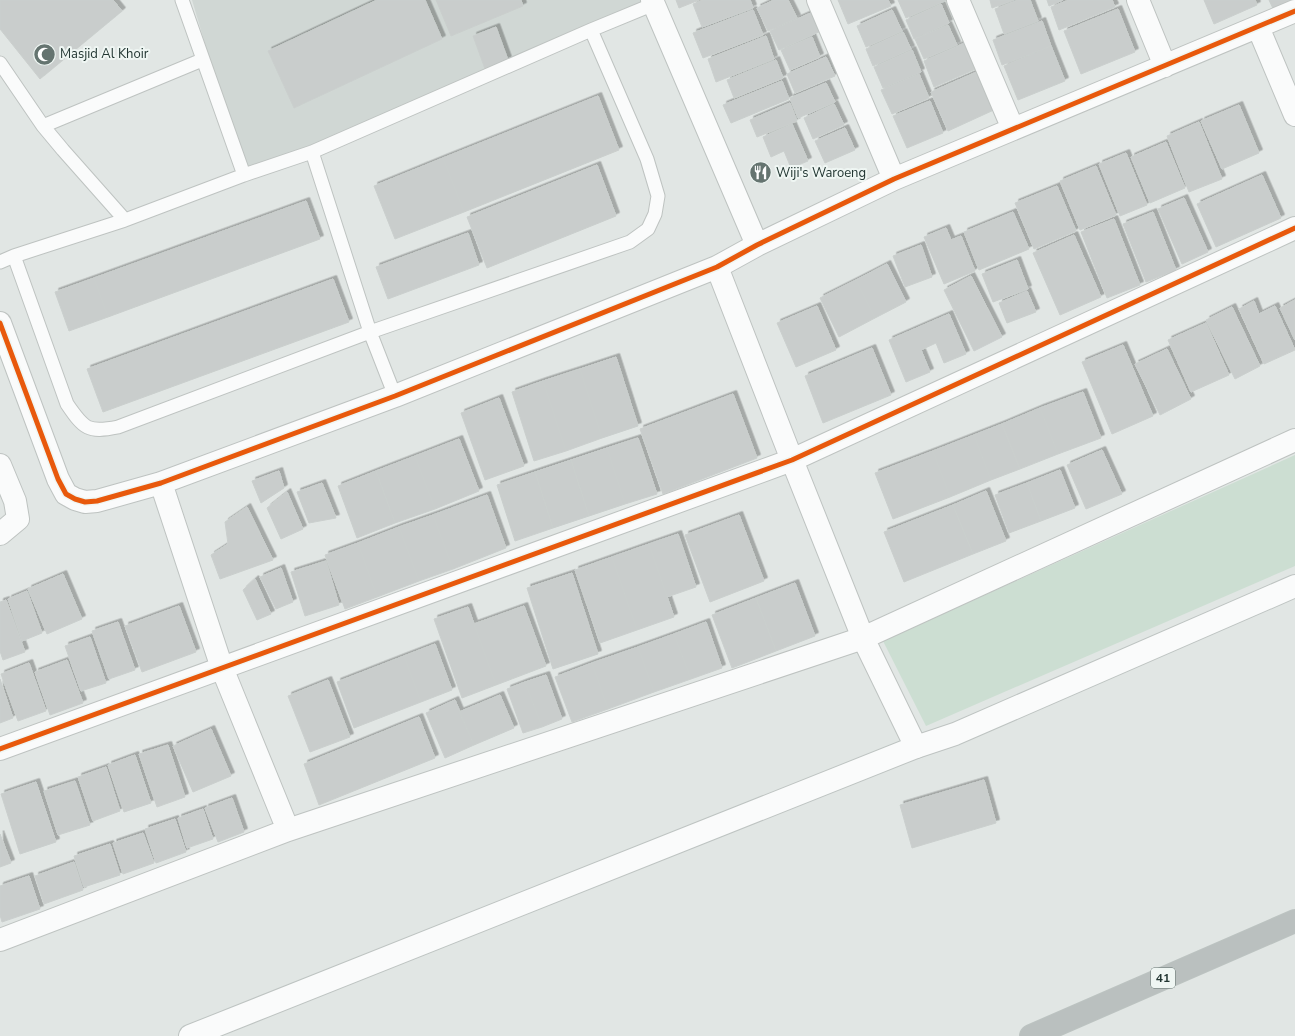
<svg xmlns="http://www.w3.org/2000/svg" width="1295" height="1036" font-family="'Nunito Sans',sans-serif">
  <defs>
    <filter id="shadow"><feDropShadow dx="3.5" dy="-3.5" stdDeviation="0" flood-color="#0004"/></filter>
  </defs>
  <rect width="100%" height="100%" fill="#e1e6e4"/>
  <path fill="#d0d7d4" d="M192,0H652L244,175Z"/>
  <path fill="#ccded2" d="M1295,455V566L926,726L883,641Z"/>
  <path fill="#c9cdcc" stroke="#cacfcd" filter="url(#shadow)" d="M0,0H113L122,11L40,79L0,29Z
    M377,0H425L442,39L294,108L268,51Z
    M436,0H521L523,6L451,36Z
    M676,0H699L679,8Z
    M703,0H750L753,8L702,27L693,4Z
    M774,0H788L797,18L768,31L757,8Z
    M838,0H888L891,6L848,24Z
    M898,0H947L906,18Z
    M990,0H1014L992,8Z
    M1018,0H1030L1038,21L1004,34L995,9Z
    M1047,0H1063L1049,6Z
    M1069,0H1112L1115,7L1059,30L1051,7Z
    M1204,0H1255L1257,5L1214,24Z
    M1269,0H1294L1295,2L1276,15Z
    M941,4L949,23L914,39L906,20Z
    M1118,9L1135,52L1081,74L1064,31Z
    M753,10L763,35L703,58L693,33Z
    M892,10L902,31L866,47L857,26Z
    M813,12L821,31L779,50L770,31Z
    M1042,21L1051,46L1002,65L993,40Z
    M948,25L957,45L924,59L915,39Z
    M496,27L508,60L485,69L473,36Z
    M903,32L911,49L873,66L866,49Z
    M766,36L774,59L716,82L708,59Z
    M812,37L820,57L790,70L781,50Z
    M967,42L978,68L934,87L924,61Z
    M1051,46L1065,81L1018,100L1004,66Z
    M912,50L921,72L883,88L874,67Z
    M826,57L835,76L795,93L787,74Z
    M776,60L783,78L734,98L727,80Z
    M979,71L996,109L948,131L931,92Z
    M919,74L929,98L892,114L881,90Z
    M782,81L789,99L731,123L723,105Z
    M826,83L835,102L798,118L790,98Z
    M598,96L619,150L464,212L443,158Z
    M930,101L943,133L907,148L893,116Z
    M790,103L797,121L757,137L750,120Z
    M834,104L844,125L813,139L804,118Z
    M1239,105L1259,153L1222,169L1201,121Z
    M1199,122L1222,179L1189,192L1167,136Z
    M792,124L808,161L791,168L784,151L771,157L763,137Z
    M845,128L855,150L825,163L815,141Z
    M1166,142L1185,188L1150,203L1131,157Z
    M1126,153L1147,205L1120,216L1099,164Z
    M443,158L464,212L395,239L374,186Z
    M597,165L616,216L487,268L467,217Z
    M1096,166L1116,215L1080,230L1060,181Z
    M1262,175L1281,218L1216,247L1197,204Z
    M1057,186L1076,231L1034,249L1015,203Z
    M1184,198L1208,252L1182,264L1158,209Z
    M306,201L320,239L108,317L94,278Z
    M1013,212L1029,249L979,270L964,232Z
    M1153,212L1176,270L1146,282L1123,224Z
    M1114,219L1140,285L1107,298L1081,232Z
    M946,228L951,240L961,236L975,271L944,284L924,237Z
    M468,233L479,265L388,299L376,267Z
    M1074,235L1101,297L1060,315L1033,253Z
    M921,245L932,277L905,287L893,256Z
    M1017,260L1028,289L993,302L982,274Z
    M887,264L906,302L875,318L856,280Z
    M971,276L1002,337L974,351L944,290Z
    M94,278L108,317L69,331L55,292Z
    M333,279L349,322L103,412L87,369Z
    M856,280L875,318L839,337L820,298Z
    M1027,291L1036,312L1007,323L999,303Z
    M1295,300V340L1280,308Z
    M1254,301L1259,314L1275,306L1295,350L1264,364L1239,309Z
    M817,306L836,350L796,367L777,323Z
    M1232,307L1260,366L1235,379L1206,320Z
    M949,314L966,354L944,363L936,343L921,350L930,372L906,382L889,340Z
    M1206,323L1229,375L1191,392L1168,340Z
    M1123,345L1153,416L1112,434L1082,362Z
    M872,348L891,395L823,423L805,376Z
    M1167,349L1191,399L1160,415L1135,364Z
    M616,357L638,426L602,438L580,369Z
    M580,369L602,438L566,451L543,381Z
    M543,381L566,451L534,461L512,392Z
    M1083,392L1101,438L1058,454L1040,408Z
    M733,394L757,458L663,494L640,429Z
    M499,398L524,466L485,480L461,413Z
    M1040,408L1058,454L1020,469L1002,424Z
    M1002,424L1020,469L991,480L974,435Z
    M974,435L991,480L950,497L933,451Z
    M638,438L657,494L625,504L607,448Z
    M459,439L479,491L435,509L415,456Z
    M607,448L625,504L589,516L571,460Z
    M1102,450L1122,494L1086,509L1067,465Z
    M933,451L950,497L893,519L875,473Z
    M415,456L435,509L395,523L376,471Z
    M571,460L589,516L553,528L535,472Z
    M1060,470L1075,508L1041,521L1027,483Z
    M279,471L284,488L261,503L252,481Z
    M376,471L395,523L357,538L338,486Z
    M535,472L553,528L515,541L497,485Z
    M322,483L336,518L309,523L297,492Z
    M1027,483L1041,521L1009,533L995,495Z
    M986,491L1006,541L973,554L953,505Z
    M287,492L303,529L281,539L267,508Z
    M487,495L506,548L453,569L433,515Z
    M953,505L973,554L904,582L884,532Z
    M247,507L273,560L220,579L211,555L228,544L225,522Z
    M433,515L453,569L419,581L399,527Z
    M739,515L764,581L710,602L685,535Z
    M399,527L419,581L377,597L358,543Z
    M678,534L696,587L667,597L649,544Z
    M358,543L377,597L345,609L325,555Z
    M649,544L674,617L637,630L612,557Z
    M612,557L637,630L600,643L575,570Z
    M326,561L339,605L305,616L291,572Z
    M281,568L293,602L276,609L260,577Z
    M572,573L598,654L553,669L527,588Z
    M63,574L82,619L47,634L28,589Z
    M255,579L271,614L257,620L243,590Z
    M795,583L815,636L776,651L756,598Z
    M27,591L42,633L22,641L8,599Z
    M756,598L776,651L732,668L712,615Z
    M6,600L25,652L3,660L0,651V602Z
    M179,606L196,652L142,672L125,626Z
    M524,606L546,666L496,685L474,624Z
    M468,607L496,685L462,698L434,619Z
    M118,622L135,670L109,679L92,631Z
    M706,622L722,668L691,679L674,634Z
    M674,634L691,679L654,692L638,647Z
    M90,637L106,683L81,691L65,646Z
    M435,644L452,690L421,702L404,656Z
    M638,647L654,692L608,709L592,663Z
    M404,656L421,702L354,728L337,682Z
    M67,660L83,703L50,715L35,672Z
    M29,663L46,711L18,721L1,674Z
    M592,663L608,709L572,722L555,677Z
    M546,675L562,719L542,727L525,682Z
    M0,679L13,718L0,723Z
    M328,680L350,737L310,752L288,696Z
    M525,682L542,727L523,733L507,689Z
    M500,695L514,728L474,745L459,712Z
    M455,700L474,745L445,758L426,713Z
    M419,717L435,758L319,805L304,764Z
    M211,729L231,776L193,792L173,746Z
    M168,745L185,797L157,807L139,754Z
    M135,755L151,803L124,812L108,765Z
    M106,767L120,811L93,821L78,777Z
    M984,780L996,823L912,848L900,805Z
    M75,781L90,825L58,835L44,791Z
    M36,782L56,842L20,854L1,794Z
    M232,798L244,832L218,842L205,808Z
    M203,809L213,839L187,848L178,818Z
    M175,819L186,852L156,863L145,829Z
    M143,833L154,863L123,874L113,843Z
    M0,834L11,863L0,867Z
    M110,844L120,875L84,887L74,856Z
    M74,862L83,890L44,904L35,876Z
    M29,876L40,909L2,922L0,915V886Z"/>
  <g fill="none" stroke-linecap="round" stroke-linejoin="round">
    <defs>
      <path id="lane" d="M182,0L244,175
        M0,63L43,126L63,150L125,220
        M43,126L202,60
        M312,152L370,332L395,396
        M14,256L67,404C84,429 88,433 118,427L370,332L630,242L648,229L655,214L658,196L647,159L591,30
        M0,262L14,256L125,220L244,175L312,152L591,30L654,4"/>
      <path id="street" d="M652,0L757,245
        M818,0L894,179
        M958,0L1013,129
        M1138,0L1165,66
        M1258,27L1295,115
        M717,267L792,460L863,638L916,747
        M0,323L58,479L66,494L75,499L85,502L97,501L161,483L395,396L717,267L757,245L894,179L1295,11
        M0,465L15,501L18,519L0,534
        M161,483L222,668L288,830
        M0,749L792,460L1295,228
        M0,940L288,830L863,638L1295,440"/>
      <path id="secondary" d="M190,1036L916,747L955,734L1295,586"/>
      <path id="highway" d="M1031,1036L1295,921"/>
    </defs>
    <use href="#lane" stroke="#bec3c1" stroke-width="15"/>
    <use href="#street" stroke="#bec3c1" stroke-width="24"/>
    <use href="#secondary" stroke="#bec4c2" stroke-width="24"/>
    <use href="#highway" stroke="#bcc3c1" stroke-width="24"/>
    <use href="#lane" stroke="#fafbfb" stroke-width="13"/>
    <use href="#street" stroke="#fafbfb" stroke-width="22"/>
    <use href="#secondary" stroke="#fafbfb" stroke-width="22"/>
    <use href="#highway" stroke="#bac0bf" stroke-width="22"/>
    <defs>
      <path id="cycleway" d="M0,323L58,479L66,494L75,499L85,502L97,501L161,483L395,396L717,267L757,245L894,179L1295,11
        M0,749L792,460L1295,228"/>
    </defs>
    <use href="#cycleway" stroke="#eff6f3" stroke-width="8"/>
    <use href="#cycleway" stroke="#e8590c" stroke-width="5"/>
  </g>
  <defs>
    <symbol id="mosque-disc" viewBox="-11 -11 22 22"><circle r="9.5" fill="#657470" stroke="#eff6f3"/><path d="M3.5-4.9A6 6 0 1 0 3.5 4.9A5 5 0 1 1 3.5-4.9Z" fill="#fff"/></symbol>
    <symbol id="restaurant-disc" viewBox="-11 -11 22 22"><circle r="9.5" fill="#657470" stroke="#eff6f3"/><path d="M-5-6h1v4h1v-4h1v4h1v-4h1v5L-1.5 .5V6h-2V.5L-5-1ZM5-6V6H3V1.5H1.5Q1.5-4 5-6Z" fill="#fff"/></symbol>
  </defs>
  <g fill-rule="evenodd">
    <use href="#mosque-disc" x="32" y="42" width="25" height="25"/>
    <use href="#restaurant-disc" x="748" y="160" width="25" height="25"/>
  </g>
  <g text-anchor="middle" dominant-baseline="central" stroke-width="4" stroke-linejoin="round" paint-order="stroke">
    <rect fill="#eff6f3" stroke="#60706c" stroke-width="1" x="1151" y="968" width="24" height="20" rx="3"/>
    <g font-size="12" font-weight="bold" fill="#223632">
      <text x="1163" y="978">41</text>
    </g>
    <g font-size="13" fill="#223632" stroke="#eff6f3" text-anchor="start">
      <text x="60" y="54">Masjid Al Khoir</text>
      <text x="776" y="173">Wiji's Waroeng</text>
    </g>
  </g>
</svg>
